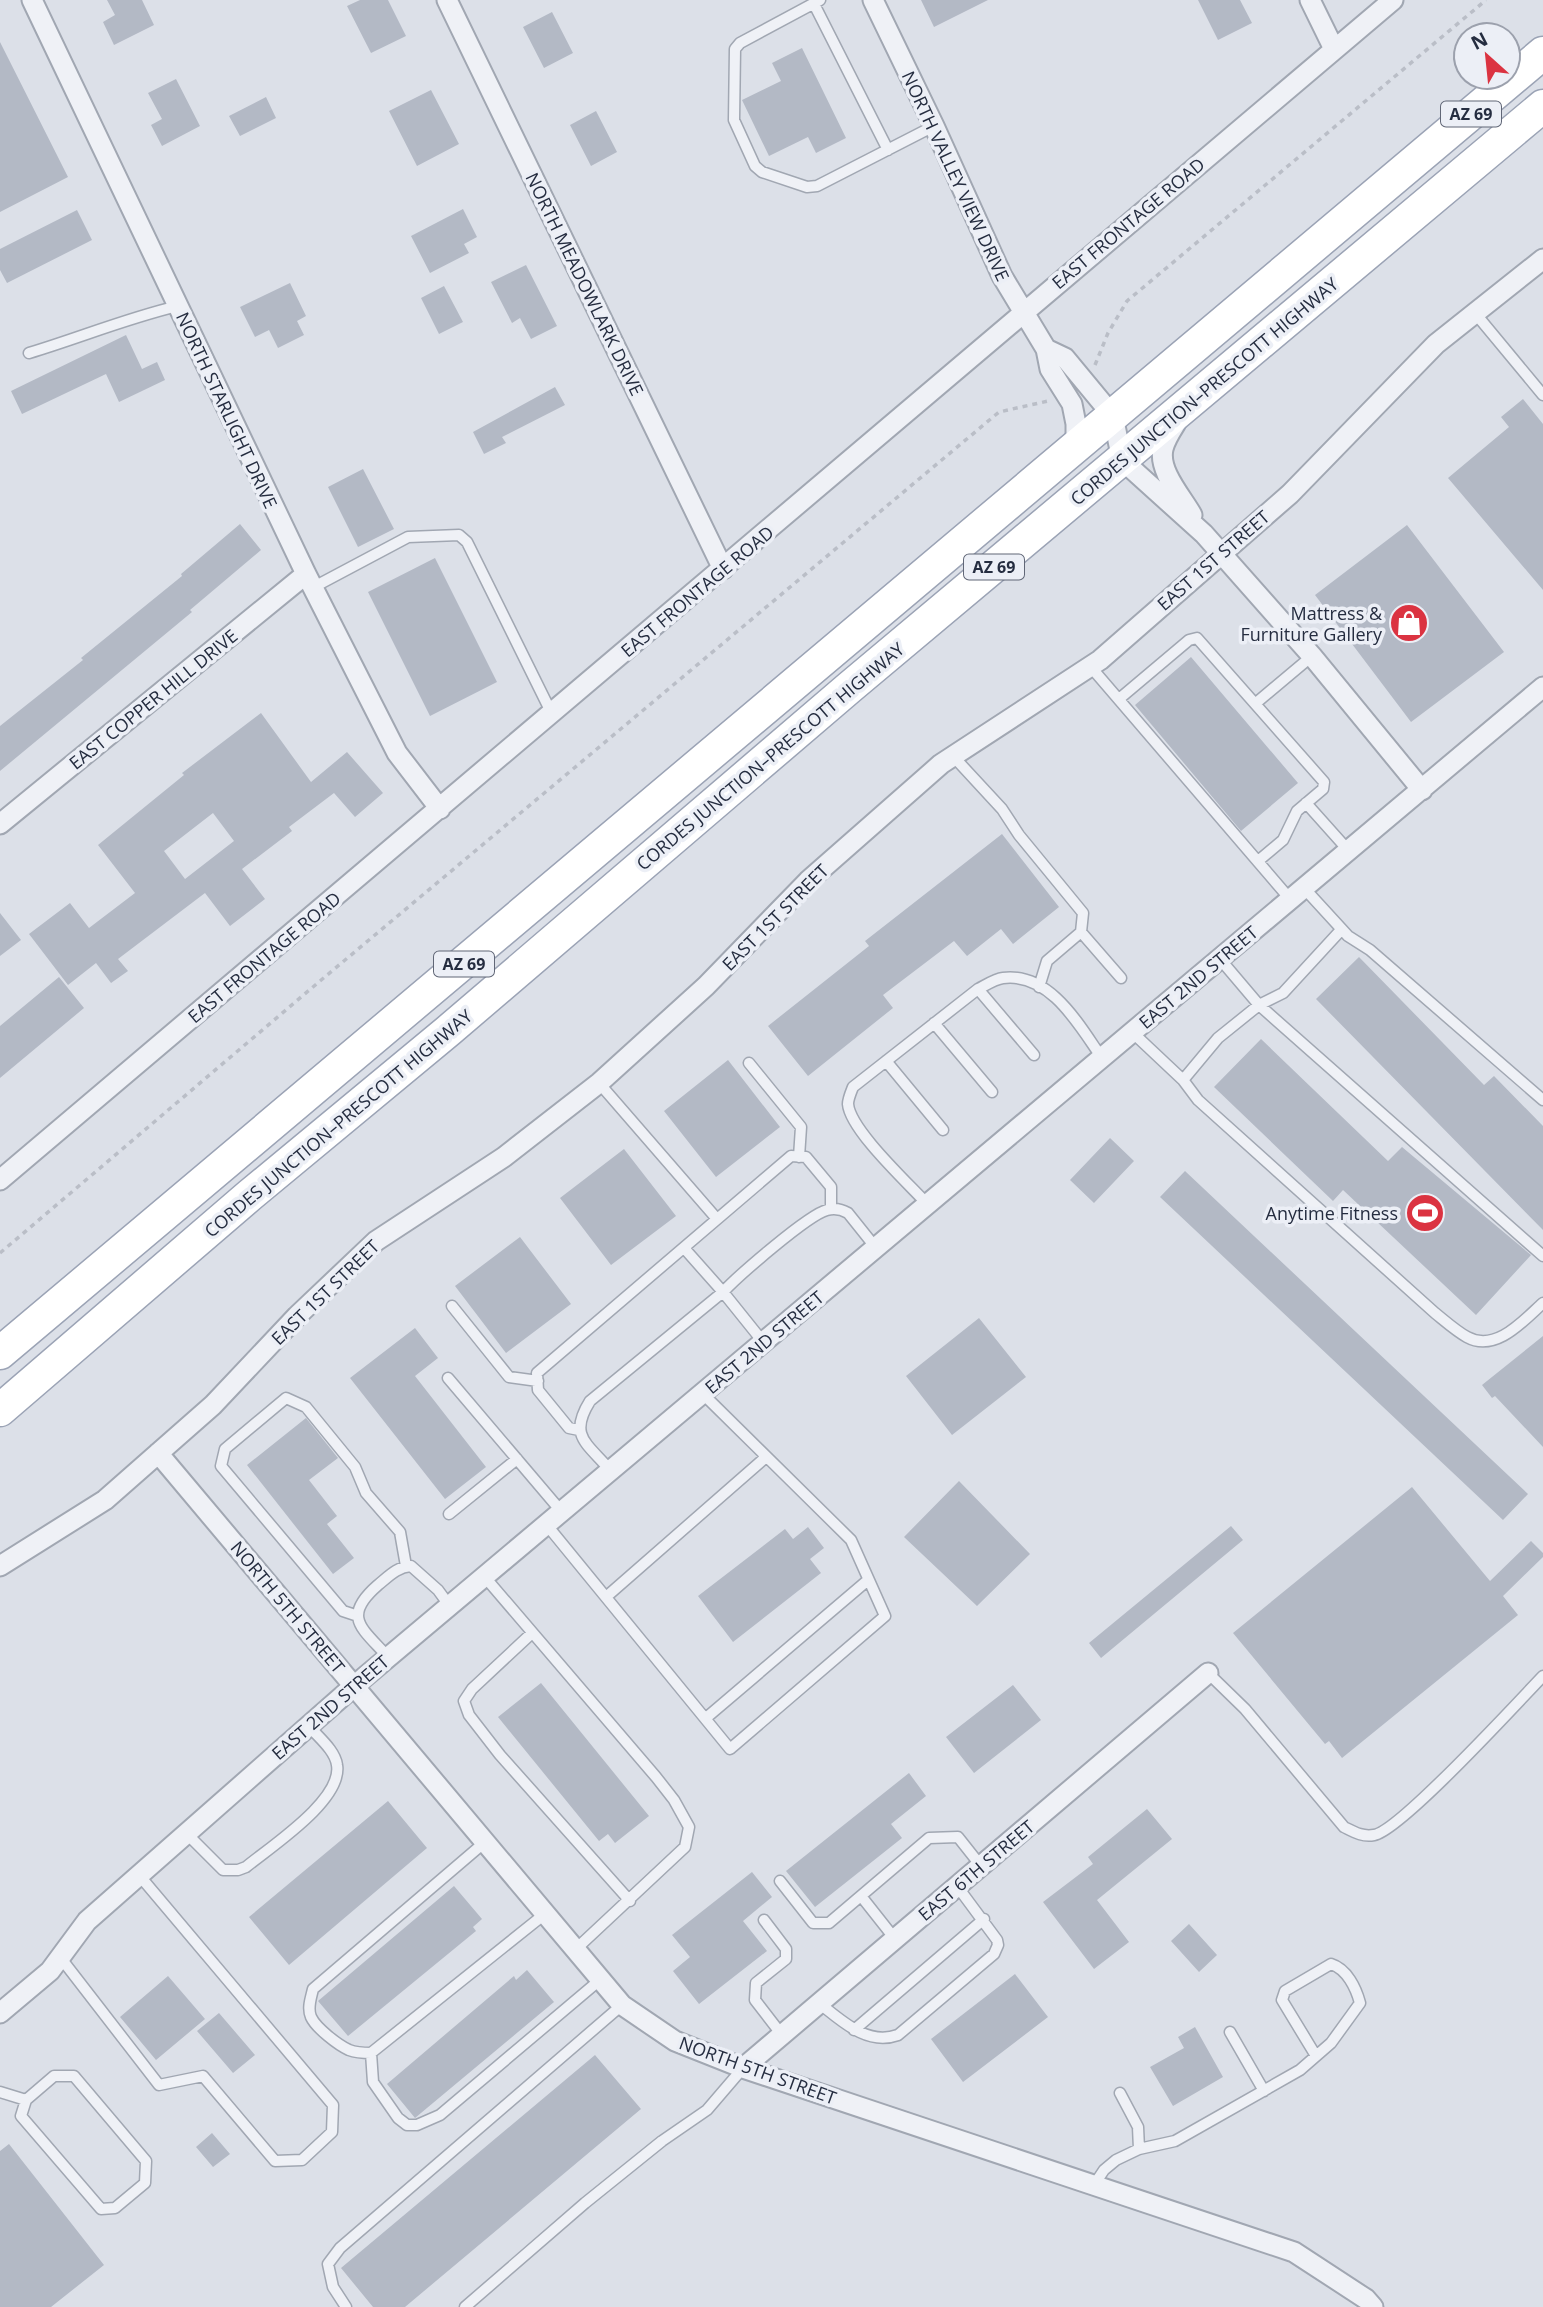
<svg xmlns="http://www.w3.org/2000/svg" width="1543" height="2307" font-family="'Open Sans',sans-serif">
  <rect width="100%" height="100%" fill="#dce0e8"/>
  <path fill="#b3b9c5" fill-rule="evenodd" d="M107,0H142L154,25L114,45L103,22L115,15Z
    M360,0H388L406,36L371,53L347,6Z
    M921,0H988L934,27Z
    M1198,0H1240L1252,23L1218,40Z
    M552,12L573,53L544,68L523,27Z
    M0,42L68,177L0,212Z
    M802,48L846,138L816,153L808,137L769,156L742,100L781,81L772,63Z
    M176,79L200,126L162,146L151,125L162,119L148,93Z
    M431,90L459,144L417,166L389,111Z
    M266,97L276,118L240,136L229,116Z
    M596,111L617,152L591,166L570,125Z
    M463,209L477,237L464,244L469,253L430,273L411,236Z
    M77,210L92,240L7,283L0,270V249Z
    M526,265L557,326L531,339L520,318L512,323L491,282Z
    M290,283L306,316L297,321L304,335L278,348L269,330L255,337L240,307Z
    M444,286L463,322L439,334L421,298Z
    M126,335L142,369L157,362L165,380L119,402L106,374L22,414L11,391Z
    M555,387L565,405L502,437L506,443L484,454L473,432Z
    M1523,399L1543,424V590L1448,478L1509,427L1501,417Z
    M363,469L394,529L358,547L328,487Z
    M240,524L261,550L190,610L192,612L0,771V726L83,660L81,658L182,576L181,574Z
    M1407,525L1504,652L1411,722L1315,595Z
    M435,558L497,682L430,716L368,592Z
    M1191,657L1298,783L1241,831L1135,705Z
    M261,713L311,782L347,752L383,793L355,817L334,793L289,827L292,831L242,869L265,899L230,926L205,893L118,959L128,971L111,983L96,963L68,985L29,934L70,903L89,928L135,893L98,845L184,775L182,773ZM213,813L234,841L185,879L164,851Z
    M1002,834L1059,907L1013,944L1001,929L967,956L954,941L883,995L893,1008L808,1076L768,1026L869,946L865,941Z
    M0,913L21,940L0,956Z
    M1359,957L1484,1085L1494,1076L1543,1126V1230L1316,999Z
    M59,977L84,1008L0,1078V1026Z
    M1261,1039L1388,1161L1402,1147L1531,1255L1476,1315L1343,1190L1333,1201L1214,1087Z
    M728,1060L780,1127L716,1177L664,1111Z
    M1110,1138L1134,1161L1094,1203L1070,1180Z
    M624,1149L676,1216L611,1265L560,1198Z
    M1185,1171L1528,1494L1503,1520L1160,1197Z
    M520,1237L571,1304L506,1353L455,1286Z
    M979,1318L1026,1377L952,1435L906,1376Z
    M415,1328L438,1358L415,1376L486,1467L445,1499L350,1378Z
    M1543,1336V1447L1495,1396L1492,1398L1482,1385Z
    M306,1418L338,1458L309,1480L337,1516L327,1524L354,1558L333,1574L247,1465Z
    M959,1481L1030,1554L977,1606L904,1537Z
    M1412,1487L1490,1581L1531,1541L1543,1553V1557L1503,1596L1518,1615L1342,1758L1329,1741L1325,1744L1233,1633Z
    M1231,1526L1243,1540L1101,1658L1089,1643Z
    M808,1527L824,1548L810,1559L821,1573L733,1642L698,1596L785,1529L793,1539Z
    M541,1683L649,1816L615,1843L608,1834L599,1841L498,1717Z
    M1013,1685L1041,1720L974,1773L946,1737Z
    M909,1773L926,1796L891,1824L902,1838L815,1907L786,1871Z
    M388,1801L427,1848L289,1965L249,1917Z
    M1147,1809L1172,1839L1097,1900L1129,1942L1094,1969L1043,1902L1093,1864L1088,1857Z
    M752,1872L772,1897L743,1921L767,1951L699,2004L673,1971L690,1957L672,1935Z
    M454,1886L482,1919L473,1927L476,1931L348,2036L318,2001Z
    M1189,1924L1217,1955L1199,1972L1171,1941Z
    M527,1970L554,2002L415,2118L387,2084L514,1976L516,1980Z
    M1015,1974L1048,2017L963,2082L931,2039Z
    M168,1976L205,2019L156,2060L120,2017Z
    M219,2013L255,2055L233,2073L197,2031Z
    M1195,2027L1223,2077L1173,2106L1150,2067L1184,2048L1178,2037Z
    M595,2055L641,2109L405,2307H373L341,2268Z
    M212,2133L230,2154L213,2167L196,2147Z
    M9,2144L104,2265L51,2307H0V2151Z"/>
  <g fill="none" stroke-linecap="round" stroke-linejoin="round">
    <defs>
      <path id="service" d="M820,0L740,43L735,49L734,120L755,166L762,172L807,187L817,186L934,126
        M814,4L888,150
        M1475,313L1543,395
        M29,353C79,338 127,318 178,306
        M312,588L408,537L459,535L467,542L552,714
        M1090,666L1290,899
        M1119,699L1189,640L1197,638L1324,782L1323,789L1297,811L1283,840L1258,861
        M1256,703L1312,656
        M953,756L1002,809L1019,835L1083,913L1081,932L1047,961L1039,987
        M1306,803L1348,850
        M1304,888L1348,936L1370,950L1543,1100
        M1081,932L1121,978
        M1220,959L1259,1005L1543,1256
        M978,989L1034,1055
        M934,1023L992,1092
        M1132,1032L1183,1080L1198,1100L1435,1313C1445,1321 1456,1331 1467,1337C1496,1353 1524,1320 1543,1303
        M886,1061L943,1130
        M749,1063L801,1127L799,1157
        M1183,1080L1218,1038L1259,1005L1283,993L1341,930
        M599,1083L717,1219
        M928,1205C909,1184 850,1130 848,1104C848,1099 851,1092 853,1087L978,989C986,985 995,979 1003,978C1050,972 1079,1025 1102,1058
        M684,1248L723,1292C739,1275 808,1215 827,1210C834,1208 841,1209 848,1213L876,1248
        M452,1306L509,1377L538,1381
        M448,1378L561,1511
        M579,1430L569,1428L538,1390L537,1373L791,1156L806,1157L831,1187V1209
        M610,1470C587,1443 568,1436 590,1401L723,1292L764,1343
        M449,1514L517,1459
        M546,1524L730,1749L885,1616L851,1540L703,1394
        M484,1576L656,1777L674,1800L689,1827L685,1847L576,1949
        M606,1597L766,1457
        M358,1616L343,1611L221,1466L225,1449L286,1398L306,1407L355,1467L366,1493L400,1532L406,1566
        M532,1633L472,1689L464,1701L469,1715L500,1755L630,1901
        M388,1657C362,1628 341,1617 378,1585C389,1576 397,1567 411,1566L438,1590L449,1605
        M1208,1673L1245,1709L1344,1827C1354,1832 1362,1837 1374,1835C1400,1831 1517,1703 1543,1676
        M706,1718L868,1580
        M186,1833L223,1870H238L246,1867C270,1847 343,1800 337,1765C335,1750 318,1737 309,1726
        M485,1842L313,1989C311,1998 307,2008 311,2017C316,2028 338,2045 349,2050C357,2053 363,2053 371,2053L546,1913
        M780,1881L813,1923H829L929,1838L958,1837L981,1866
        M861,1896L895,1939
        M764,1920L786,1949V1959L756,1983L755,2000L782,2035
        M60,1957L159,2085L203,2076L275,2161L302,2160L332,2132L333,2105L139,1875
        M819,2003C842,2021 867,2046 898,2035L994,1954L998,1945L997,1940L957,1886
        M854,2030L984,1919
        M1230,2032L1264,2091
        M371,2053L373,2082L398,2118L407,2125H417L440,2115L601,1979
        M54,2076H74L146,2161L145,2183L115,2208L101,2209L21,2116L26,2100Z
        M0,2092L26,2100
        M1120,2093L1138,2127L1139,2149
        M1094,2185L1104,2170L1116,2160L1139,2149L1175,2141L1300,2070L1331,2043L1360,2003C1356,1988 1347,1969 1331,1964L1285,1991L1282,2000L1316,2056
        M346,2307L333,2287L328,2264L340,2248L622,2005
        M465,2307L585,2203L662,2141L707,2110L743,2068"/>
      <path id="minor" d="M32,0L306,574L397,753L440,809
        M447,0L723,569
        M873,0L934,126L1002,276L1046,349L1050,369L1072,404L1076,424V448
        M1310,0L1334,49
        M1046,349L1065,358L1113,416L1122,460L1204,534L1312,656L1422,790
        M1176,423C1171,431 1165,440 1163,449C1158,471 1182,497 1192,515
        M0,824L306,574
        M0,1180L1393,0
        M158,1453L622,2005L675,2041L743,2068L1294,2252L1366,2299L1373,2307
        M0,1566L105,1500L213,1405L297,1316L376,1241L504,1157L599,1083L706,986L808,881L941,764L1100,660L1290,494L1436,344L1543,259
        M0,2013L50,1971L87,1921L354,1686L1543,687
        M743,2068L1208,1673"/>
      <path id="primary" d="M0,1353L1543,53
        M0,1410L250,1195L448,1031L850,687L1543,106"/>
    </defs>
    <use href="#service" stroke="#a1a7b2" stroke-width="13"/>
    <use href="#minor" stroke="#a1a7b2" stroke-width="23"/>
    <use href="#primary" stroke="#9ba3b5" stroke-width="35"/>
    <path stroke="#babec7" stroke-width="3.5" stroke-dasharray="5 5" stroke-linecap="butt" d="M1095,365L1108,333L1127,301L1486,0
      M0,1253L320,981L999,412L1048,401"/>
    <use href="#service" stroke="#eff1f6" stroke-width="10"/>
    <use href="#minor" stroke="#eff1f6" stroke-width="19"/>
    <use href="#primary" stroke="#fff" stroke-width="32"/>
  </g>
  <defs>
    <symbol id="shop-disc" viewBox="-11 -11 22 22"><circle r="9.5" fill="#db3341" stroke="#eceff6"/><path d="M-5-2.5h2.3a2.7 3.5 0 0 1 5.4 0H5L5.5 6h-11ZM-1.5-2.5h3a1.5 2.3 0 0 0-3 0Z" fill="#fff"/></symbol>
    <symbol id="stadium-disc" viewBox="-11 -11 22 22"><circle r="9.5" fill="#db3341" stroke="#eceff6"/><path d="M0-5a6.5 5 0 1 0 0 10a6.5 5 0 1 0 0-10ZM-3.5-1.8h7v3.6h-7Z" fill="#fff"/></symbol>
  </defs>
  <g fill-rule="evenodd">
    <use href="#shop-disc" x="1387" y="601" width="44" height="44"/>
    <use href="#stadium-disc" x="1403" y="1191" width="44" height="44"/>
  </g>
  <g text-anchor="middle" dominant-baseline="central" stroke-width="7" stroke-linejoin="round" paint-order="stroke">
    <g fill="#eceff6" stroke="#616777" stroke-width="2">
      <rect x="1441" y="101.5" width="60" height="25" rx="5"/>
      <rect x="964" y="554.5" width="60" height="25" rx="5"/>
      <rect x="434" y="951.5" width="60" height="25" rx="5"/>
    </g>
    <g font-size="16" font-weight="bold" fill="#252d40">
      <text x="1471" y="114">AZ 69</text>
      <text x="994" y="567">AZ 69</text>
      <text x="464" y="964">AZ 69</text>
    </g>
    <g font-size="18" fill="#252d40" stroke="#eceff6">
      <text transform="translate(956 176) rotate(65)">NORTH VALLEY VIEW DRIVE</text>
      <text transform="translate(1128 223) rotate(-40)">EAST FRONTAGE ROAD</text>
      <text transform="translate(585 284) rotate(64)">NORTH MEADOWLARK DRIVE</text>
      <text transform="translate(1204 391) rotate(-40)">CORDES JUNCTION–PRESCOTT HIGHWAY</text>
      <text transform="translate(227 410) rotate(65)">NORTH STARLIGHT DRIVE</text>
      <text transform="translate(1213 560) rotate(-41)">EAST 1ST STREET</text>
      <text transform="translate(697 591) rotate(-40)">EAST FRONTAGE ROAD</text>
      <text transform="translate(153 699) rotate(-39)">EAST COPPER HILL DRIVE</text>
      <text transform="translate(770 756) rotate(-40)">CORDES JUNCTION–PRESCOTT HIGHWAY</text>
      <text transform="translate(775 917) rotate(-45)">EAST 1ST STREET</text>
      <text transform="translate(264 957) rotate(-40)">EAST FRONTAGE ROAD</text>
      <text transform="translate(1198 977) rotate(-40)">EAST 2ND STREET</text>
      <text transform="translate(338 1123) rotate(-40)">CORDES JUNCTION–PRESCOTT HIGHWAY</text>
      <text transform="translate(325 1292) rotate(-44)">EAST 1ST STREET</text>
      <text transform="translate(764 1342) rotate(-40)">EAST 2ND STREET</text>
      <text transform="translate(288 1607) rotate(50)">NORTH 5TH STREET</text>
      <text transform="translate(330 1707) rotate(-41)">EAST 2ND STREET</text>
      <text transform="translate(976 1870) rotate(-40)">EAST 6TH STREET</text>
      <text transform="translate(758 2070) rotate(20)">NORTH 5TH STREET</text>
    </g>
    <g font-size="18" fill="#252d40" stroke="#eceff6" text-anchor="end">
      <text x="1382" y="613">Mattress &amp;<tspan x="1382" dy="21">Furniture Gallery</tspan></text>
      <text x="1398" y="1213">Anytime Fitness</text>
    </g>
  </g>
  <g transform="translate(1487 56) rotate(333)"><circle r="33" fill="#eceff6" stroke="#9ca1ad" stroke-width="2"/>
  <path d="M0-5L12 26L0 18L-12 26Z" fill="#db3341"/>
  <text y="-10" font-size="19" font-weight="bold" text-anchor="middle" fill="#252d40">N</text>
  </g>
</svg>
